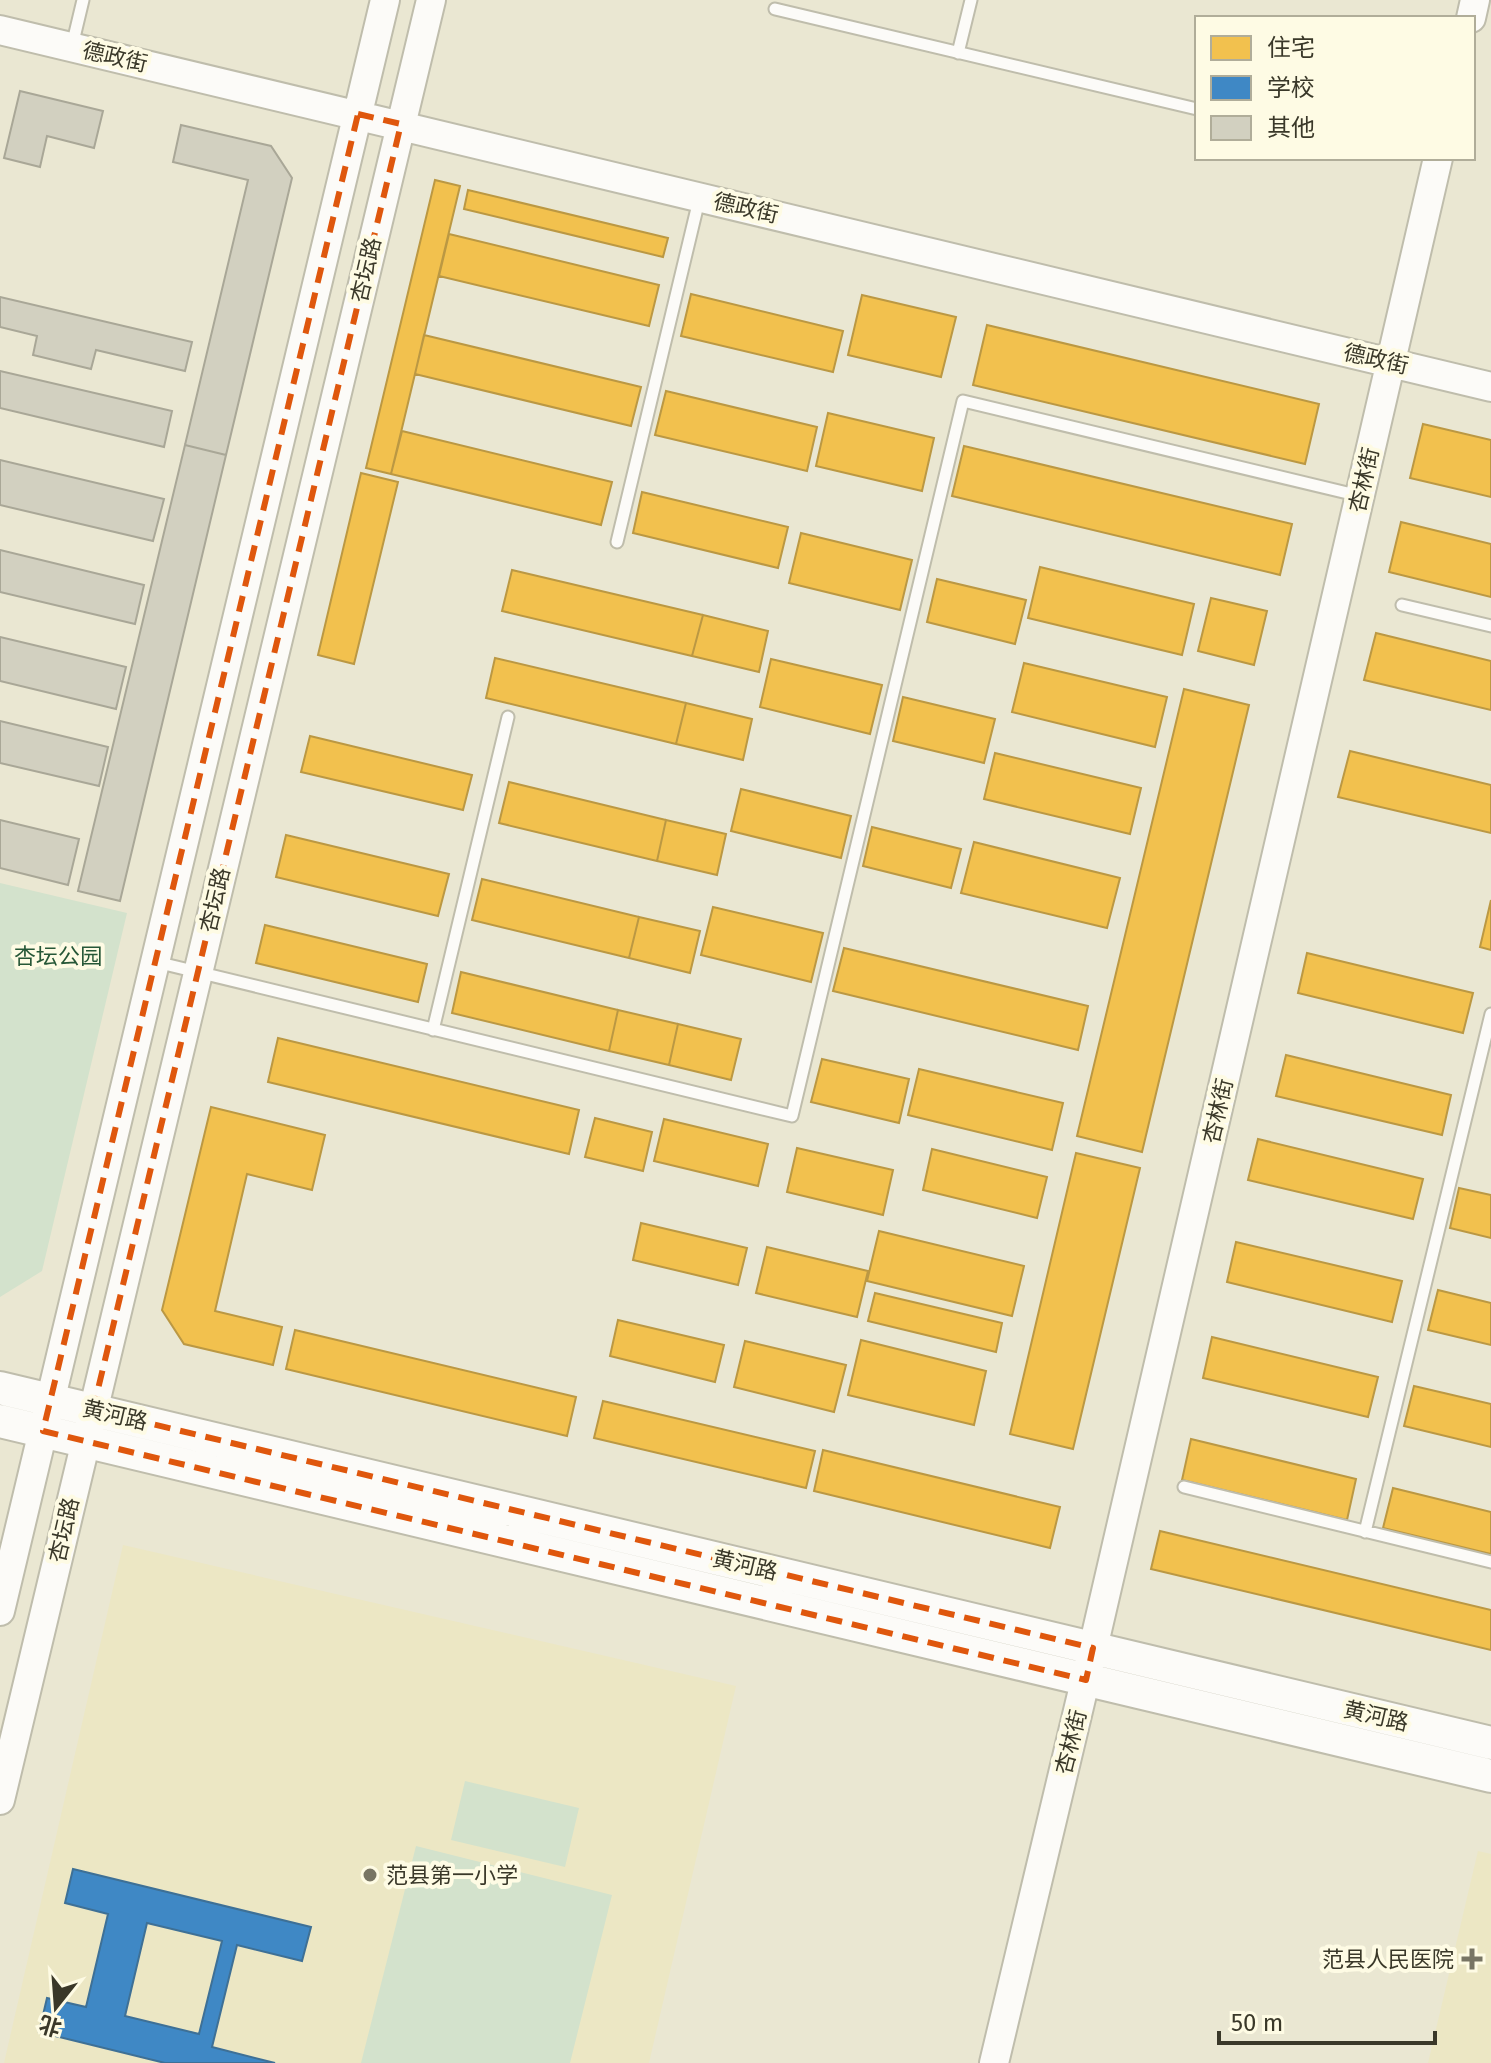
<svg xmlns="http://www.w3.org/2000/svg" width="1491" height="2063" font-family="'Fira Sans','Noto Sans SC',sans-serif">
  <rect width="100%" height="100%" fill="#eae7d2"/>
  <path fill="#ece7c4" d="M123,1545L736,1686L649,2063H4Z
    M1478,1851L1491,1854V2063H1428Z"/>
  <path fill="#d3e2cc" d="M0,883L127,913L42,1271L0,1297Z
    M465,1781L579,1808L565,1867L451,1840Z
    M416,1846L612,1895L570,2063H361Z"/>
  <path fill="#f2c14e" stroke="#bb9843" stroke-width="2" d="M435,180L460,186L391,474L366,468Z
    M468,190L668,238L663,257L464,209Z
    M449,234L659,285L649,326L439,276Z
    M691,294L843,331L833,372L681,336Z
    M862,295L956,317L941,377L848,355Z
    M987,325L1319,404L1305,464L973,385Z
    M424,335L641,387L631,426L415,374Z
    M666,391L817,427L807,471L655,435Z
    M828,413L934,438L922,491L816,466Z
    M1423,424L1491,440V497L1410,478Z
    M402,431L612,482L601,525L391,474Z
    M964,446L1292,524L1280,575L952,496Z
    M361,473L398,482L354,664L318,655Z
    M642,492L788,527L778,568L633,533Z
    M1401,522L1491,544V597L1389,572Z
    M801,533L912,560L900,610L789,583Z
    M1040,567L1194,604L1182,655L1028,618Z
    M512,570L703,615L692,656L502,611Z
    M937,579L1026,600L1015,644L927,622Z
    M1211,598L1267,611L1254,665L1198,651Z
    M703,615L768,631L759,672L692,656Z
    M1376,633L1491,661V710L1364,680Z
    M495,658L686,703L676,744L486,698Z
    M771,659L882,685L870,734L760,707Z
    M1024,663L1167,697L1155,747L1012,712Z
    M1184,689L1249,705L1142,1152L1077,1136Z
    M903,697L995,719L984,763L893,741Z
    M686,703L752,719L743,760L676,744Z
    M310,736L472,775L463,810L301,772Z
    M1350,751L1491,785V833L1338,797Z
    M995,753L1141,788L1130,834L984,799Z
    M509,782L666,820L657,861L499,823Z
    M741,789L851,816L841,858L731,831Z
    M666,820L726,834L717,875L657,861Z
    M872,827L961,849L951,888L863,866Z
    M286,835L449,874L438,916L276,877Z
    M974,842L1120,878L1107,928L961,893Z
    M482,879L639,917L629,958L472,920Z
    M1491,900V950L1480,947Z
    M713,907L823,933L811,982L701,955Z
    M639,917L700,931L690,973L629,958Z
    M265,925L427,964L418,1002L256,963Z
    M844,948L1088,1006L1078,1050L833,991Z
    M1307,953L1473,993L1463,1033L1298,993Z
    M461,972L618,1010L609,1051L452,1013Z
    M618,1010L678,1024L669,1065L609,1051Z
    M678,1024L741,1039L731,1080L669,1065Z
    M278,1038L579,1110L569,1154L268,1082Z
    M1286,1055L1451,1095L1442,1135L1276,1096Z
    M822,1059L909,1079L899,1123L811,1102Z
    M919,1069L1063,1103L1052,1150L908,1115Z
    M211,1107L325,1135L312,1190L247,1174L215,1311L282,1327L273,1365L184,1344L162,1310Z
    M595,1118L652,1132L643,1171L585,1157Z
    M664,1119L768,1144L758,1186L654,1161Z
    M1258,1139L1423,1179L1413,1219L1248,1180Z
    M797,1148L893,1170L883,1215L787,1192Z
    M932,1149L1047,1177L1037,1218L923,1190Z
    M1076,1153L1140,1168L1073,1449L1010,1434Z
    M1459,1188L1491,1195V1238L1450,1228Z
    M641,1223L747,1248L738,1285L633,1260Z
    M879,1231L1024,1266L1012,1316L867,1281Z
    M1236,1242L1402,1281L1392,1322L1227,1282Z
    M767,1247L868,1271L857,1317L756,1293Z
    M1438,1290L1491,1303V1345L1428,1330Z
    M875,1293L1002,1323L996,1352L868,1321Z
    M618,1320L724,1345L715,1382L610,1356Z
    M295,1330L576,1397L567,1436L286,1369Z
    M1212,1337L1378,1377L1368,1417L1203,1378Z
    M861,1340L986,1371L974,1425L848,1395Z
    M745,1341L846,1365L834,1412L734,1387Z
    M1414,1386L1491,1404V1447L1404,1426Z
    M603,1401L815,1451L806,1488L594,1438Z
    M1191,1439L1356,1479L1347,1520L1182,1480Z
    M823,1450L1060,1507L1050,1548L814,1491Z
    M1393,1488L1491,1512V1554L1383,1528Z
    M1160,1531L1491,1610V1650L1151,1569Z"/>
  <path fill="#3f88c5" stroke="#3e7096" stroke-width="2" fill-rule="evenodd" d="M73,1869L311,1927L302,1961L237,1945L212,2047L275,2063H165L39,2032L47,1998L86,2007L108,1914L65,1903ZM147,1923L222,1941L199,2034L125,2016Z"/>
  <path fill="#d2d0c0" stroke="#a9a797" stroke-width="2" d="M20,91L103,111L94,148L47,136L40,167L4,158Z
    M181,125L271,146L292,178L226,455L185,445L248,180L173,162Z
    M0,297L192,342L185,371L96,350L91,369L33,355L37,336L0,327Z
    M0,371L172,411L164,447L0,408Z
    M185,445L226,455L120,901L78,891Z
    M0,460L164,499L153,541L0,505Z
    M0,550L144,585L135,624L0,592Z
    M0,637L126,667L116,709L0,681Z
    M0,721L108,747L99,786L0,763Z
    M0,820L79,839L68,885L0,868Z"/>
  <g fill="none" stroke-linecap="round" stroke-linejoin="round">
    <defs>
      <path id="service" d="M775,9L1197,109
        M72,46L83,0
        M958,53L971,0
        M617,542L699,200
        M1402,605L1491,626
        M156,962L792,1116L963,401L1360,496
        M433,1030L508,717
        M1184,1487L1491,1562
        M1365,1532L1491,1014"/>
      <path id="tertiary" d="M1471,18L1475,0
        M0,30L1491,387
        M0,1611L385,0
        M0,1800L431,0
        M994,2063L1093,1648L1438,158"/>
      <path id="secondary" d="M0,1388L1491,1743
        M0,1421L1491,1776"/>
    </defs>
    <use href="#service" stroke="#bfbdac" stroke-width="15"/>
    <use href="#tertiary" stroke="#bfbdac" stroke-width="32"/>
    <use href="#secondary" stroke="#bfbdac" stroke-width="36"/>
    <use href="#service" stroke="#fcfbf8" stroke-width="11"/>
    <use href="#tertiary" stroke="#fcfbf8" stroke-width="28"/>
    <use href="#secondary" stroke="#fcfbf8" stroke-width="32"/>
  </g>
  <path fill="none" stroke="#df570d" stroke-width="6" stroke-dasharray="16 10" stroke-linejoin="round" d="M358,114L401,124L93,1410L1093,1648L1086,1680L43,1431Z"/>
  <g fill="#787564" stroke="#fefbe4" stroke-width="3">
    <circle cx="370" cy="1875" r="8"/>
    <path d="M1468 1947h8v8h8v8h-8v8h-8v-8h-8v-8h8z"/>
  </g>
  <g text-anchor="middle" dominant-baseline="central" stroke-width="8" stroke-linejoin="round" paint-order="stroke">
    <g font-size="22" fill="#3a3829" stroke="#fefbe4">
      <text transform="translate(115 57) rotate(13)">德政街</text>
      <text transform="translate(746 208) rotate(13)">德政街</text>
      <text transform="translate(366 270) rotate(-77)">杏坛路</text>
      <text transform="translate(1376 359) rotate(13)">德政街</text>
      <text transform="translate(1364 480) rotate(-77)">杏林街</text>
      <text transform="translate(215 900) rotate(-77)">杏坛路</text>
      <text transform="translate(1218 1111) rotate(-77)">杏林街</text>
      <text transform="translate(115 1415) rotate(13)">黄河路</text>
      <text transform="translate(64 1530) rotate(-77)">杏坛路</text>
      <text transform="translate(745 1565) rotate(13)">黄河路</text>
      <text transform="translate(1376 1716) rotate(13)">黄河路</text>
      <text transform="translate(1071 1742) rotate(-76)">杏林街</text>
    </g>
    <g font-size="22" fill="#265737" stroke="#fefbe4">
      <text x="58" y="956">杏坛公园</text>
    </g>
    <g font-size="22" fill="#3a3829" stroke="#fefbe4" text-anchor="start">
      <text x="386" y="1875">范县第一小学</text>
      <text x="1454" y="1959" text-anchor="end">范县人民医院</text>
    </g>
  </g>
  <rect x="1195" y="16" width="280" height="144" fill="#fefbe4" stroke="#b0ad99" stroke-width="2"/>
  <rect x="1211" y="36" width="40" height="24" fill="#f2c14e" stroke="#b0ad99" stroke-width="2"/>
  <text x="1267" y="56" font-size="24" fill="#3a3829">住宅</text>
  <rect x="1211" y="76" width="40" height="24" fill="#3f88c5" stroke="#b0ad99" stroke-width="2"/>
  <text x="1267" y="96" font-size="24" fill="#3a3829">学校</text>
  <rect x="1211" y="116" width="40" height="24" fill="#d2d0c0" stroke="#b0ad99" stroke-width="2"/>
  <text x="1267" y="136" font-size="24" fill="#3a3829">其他</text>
  <g transform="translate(56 2007) rotate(197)" stroke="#fefbe4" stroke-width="6" paint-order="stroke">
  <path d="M0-6L14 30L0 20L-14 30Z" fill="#3a3829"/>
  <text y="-12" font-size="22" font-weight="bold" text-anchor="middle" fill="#3a3829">北</text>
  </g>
  <path d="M1219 2031v12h216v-12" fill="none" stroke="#3a3829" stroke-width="4"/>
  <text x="1231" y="2031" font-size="24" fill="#3a3829" stroke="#fefbe4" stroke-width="6" paint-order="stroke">50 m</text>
</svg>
